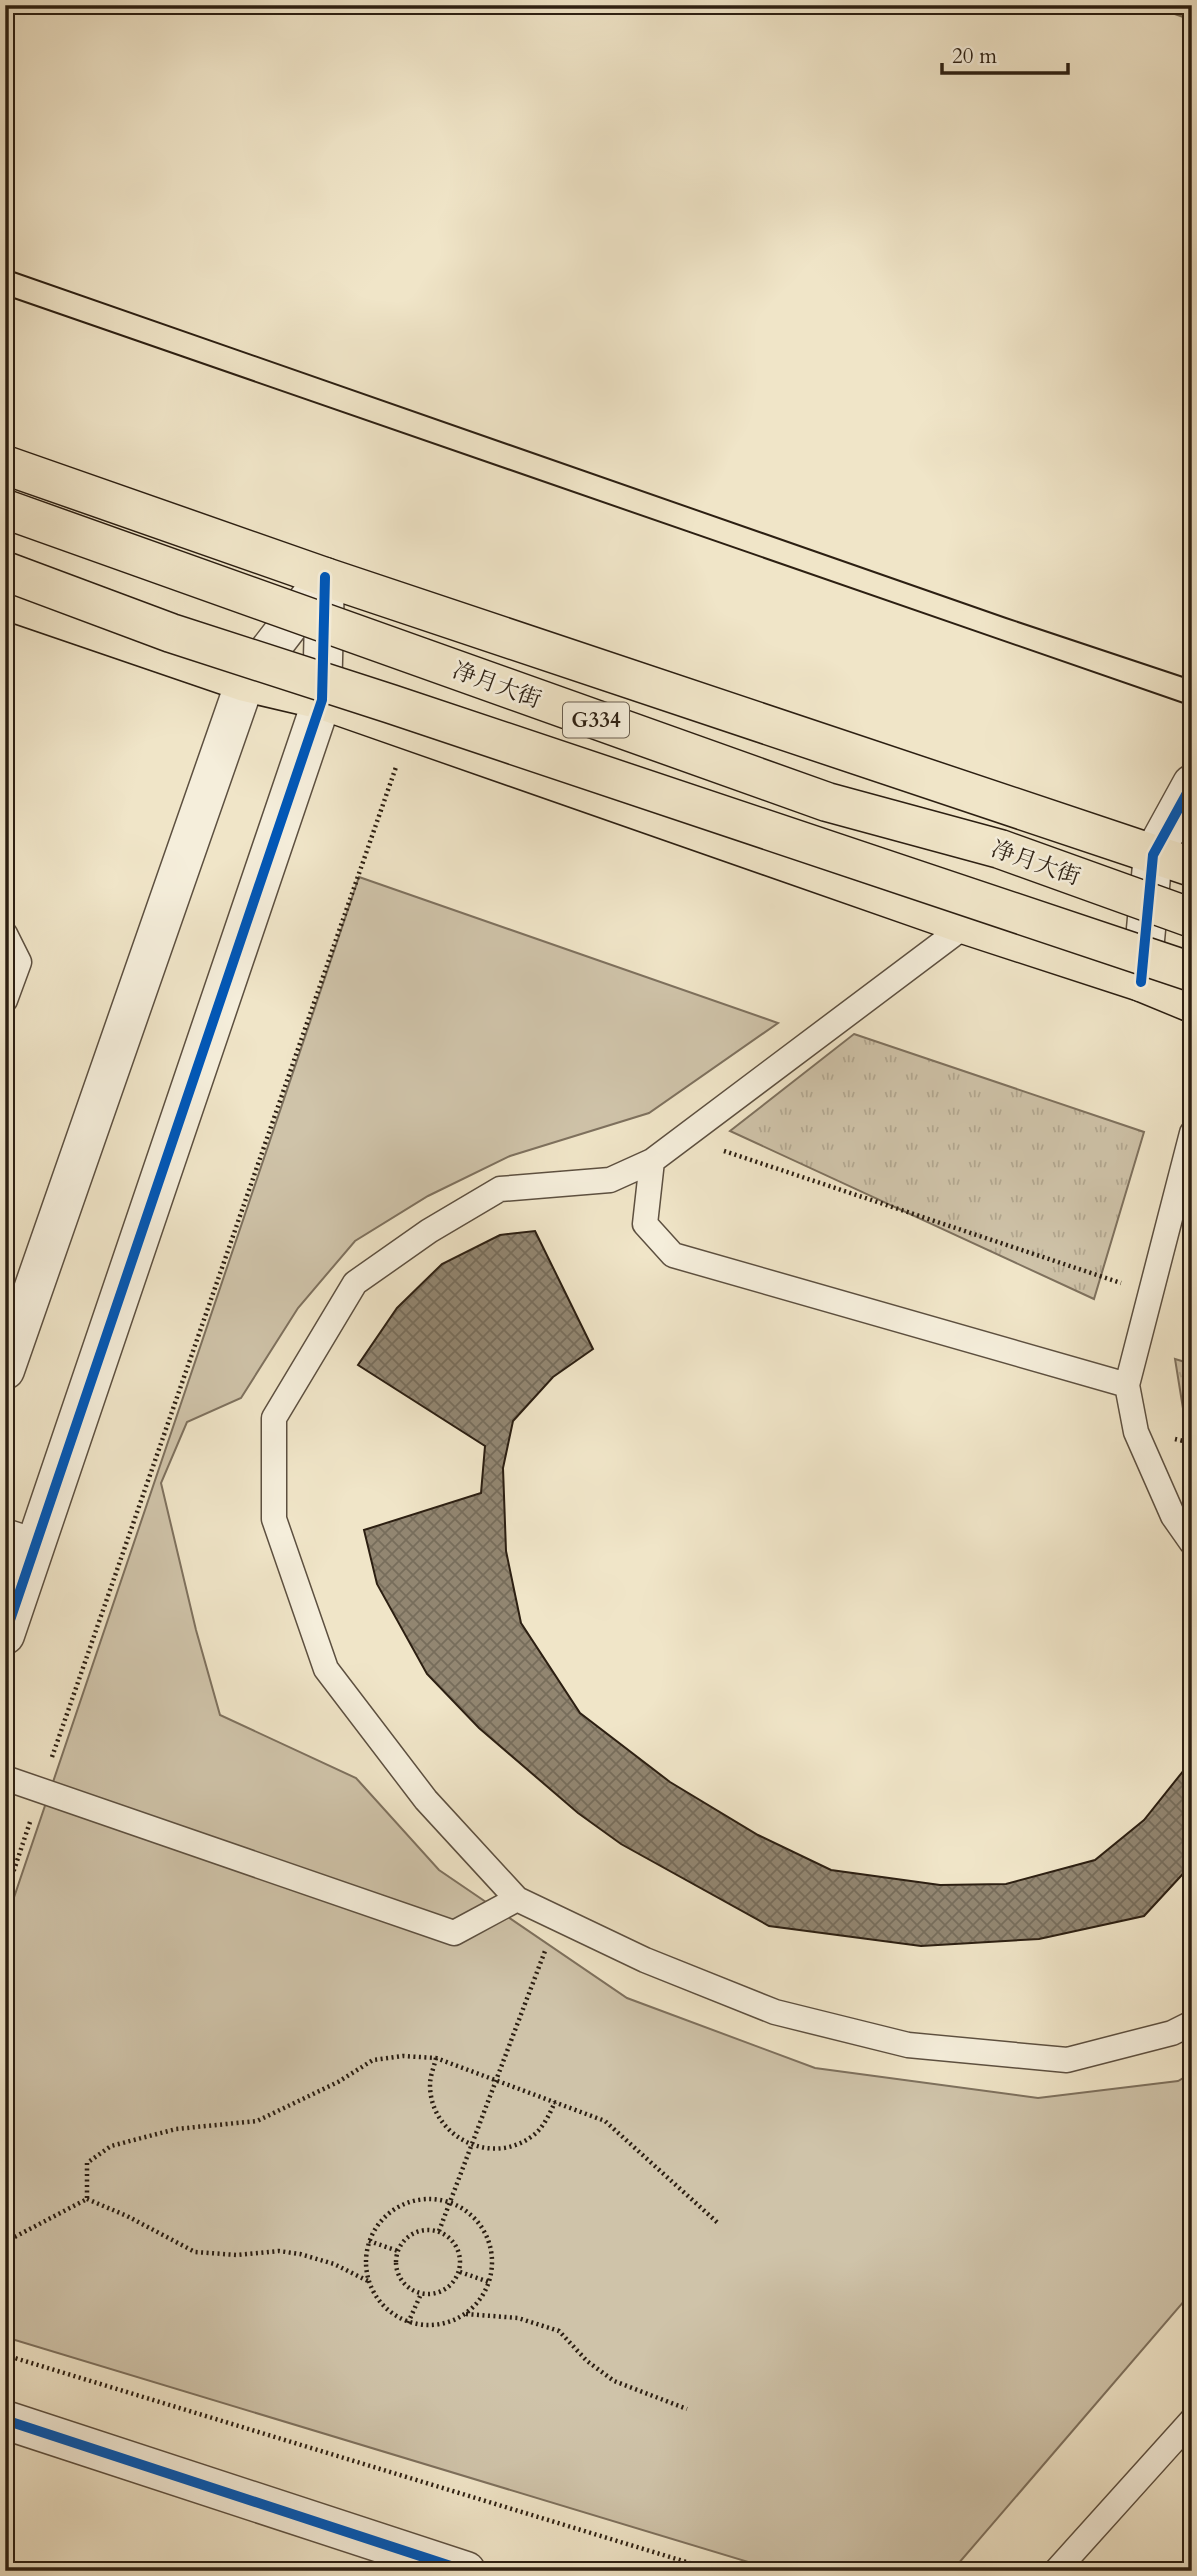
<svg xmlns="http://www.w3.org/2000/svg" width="1197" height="2576" font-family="Cardo,'Noto Serif SC',serif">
  <defs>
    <pattern id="grass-tufts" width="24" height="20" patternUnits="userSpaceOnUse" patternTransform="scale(1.75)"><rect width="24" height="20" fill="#cfc3a9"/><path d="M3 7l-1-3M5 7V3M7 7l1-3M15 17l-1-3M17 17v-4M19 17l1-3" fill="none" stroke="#b2a790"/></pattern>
    <pattern id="water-rules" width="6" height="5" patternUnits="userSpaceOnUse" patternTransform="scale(1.75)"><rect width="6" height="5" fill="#ada28a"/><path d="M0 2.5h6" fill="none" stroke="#8d836f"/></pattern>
    <pattern id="building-cross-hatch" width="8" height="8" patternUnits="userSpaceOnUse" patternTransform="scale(1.75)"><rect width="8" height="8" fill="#928671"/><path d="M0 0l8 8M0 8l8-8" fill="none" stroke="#776d5b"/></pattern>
  </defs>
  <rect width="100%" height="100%" fill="#f0e5c8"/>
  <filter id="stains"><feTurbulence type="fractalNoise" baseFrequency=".00286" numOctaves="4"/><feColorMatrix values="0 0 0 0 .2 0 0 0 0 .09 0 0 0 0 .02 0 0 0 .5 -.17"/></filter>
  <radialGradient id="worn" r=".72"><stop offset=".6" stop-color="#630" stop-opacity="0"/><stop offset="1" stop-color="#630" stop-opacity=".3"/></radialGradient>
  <path fill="url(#grass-tufts)" stroke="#7e715e" stroke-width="2" d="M854,1034L1144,1132L1094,1299L730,1131Z
    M1175,1359L1192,1364V1459L1191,1458Z"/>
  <path fill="#cfc3a9" stroke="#7e715e" stroke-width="2" d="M359,877L778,1023L649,1113L510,1156L428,1196L355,1241L298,1308L241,1398L187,1422L161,1483L196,1630L220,1715L356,1778L439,1870L627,1998L815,2068L1038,2098L1178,2081L1192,2073V2292L952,2571H778L5,2337V1924Z"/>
  <path fill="url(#water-rules)" stroke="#796e5a" stroke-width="2" d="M1149,5H1192V20Z"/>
  <path fill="url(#building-cross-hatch)" stroke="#2c1f12" stroke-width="2" d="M535,1231L593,1349L553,1377L513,1421L503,1468L506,1551L521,1623L580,1713L670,1782L758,1835L831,1870L940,1885L1006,1884L1095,1860L1144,1820L1192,1760V1864L1144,1916L1039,1939L921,1946L769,1926L621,1844L578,1813L479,1728L427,1674L377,1584L364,1530L481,1493L485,1446L358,1365L397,1308L442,1264L500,1235Z"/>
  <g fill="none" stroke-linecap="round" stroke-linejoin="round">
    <defs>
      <path id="service" d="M966,925L652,1161L610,1180L500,1189L429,1231L355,1283L274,1418V1519L326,1669L426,1800L517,1899L645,1960L775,2012L908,2045L1067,2060L1172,2033L1192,2023
        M5,934L19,962L5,1000
        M1192,1133L1127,1385L1136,1432L1173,1516L1192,1543
        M652,1161L645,1224L673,1255L1127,1385
        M5,1531L36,1541
        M5,1778L454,1933L517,1899
        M1056,2571L1192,2420"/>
      <path id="minor" d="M1141,982L1153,855L1192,784
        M5,2420L466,2571"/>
      <path id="tertiary" d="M5,1370L245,682L318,587
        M5,1635L322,700L325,577"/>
      <path id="primary" d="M5,465L325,577L1192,867
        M5,600L245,682L322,700L966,925L1141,982L1192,1003"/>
    </defs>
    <use href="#service" stroke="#5d5040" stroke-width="27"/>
    <use href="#minor" stroke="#5d5040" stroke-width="41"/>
    <use href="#tertiary" stroke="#5d5040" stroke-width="41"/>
    <use href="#primary" stroke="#2c1f12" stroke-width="41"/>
    <path stroke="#2c1f12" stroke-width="4.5" stroke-dasharray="2 3.5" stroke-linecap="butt" d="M724,1151L1121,1283
      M1175,1439L1192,1443
      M52,1757L396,767
      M5,1897L30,1822
      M436,2058C434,2067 430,2076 430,2085C430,2135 489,2167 531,2137C543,2129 549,2115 555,2102
      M366 2262a63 63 0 1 1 126 0a63 63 0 1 1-126 0Z
      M87,2199L127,2216L195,2252L237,2255L279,2251L300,2254L334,2264L368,2281
      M396 2262a32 32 0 1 1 64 0a32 32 0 1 1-64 0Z
      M439,2231L545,1951
      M369,2241L398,2251
      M5,2242L87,2199V2163L111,2146L176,2129L257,2121L338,2082L373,2060L403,2056L436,2058L605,2121L719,2224
      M460,2272L489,2282
      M466,2314L518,2318L559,2331L587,2361L614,2381L687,2409
      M408,2323L421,2294
      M5,2355L716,2571"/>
    <use href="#service" stroke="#f5eedb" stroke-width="24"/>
    <use href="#minor" stroke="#f5eedb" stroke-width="38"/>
    <use href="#tertiary" stroke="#f5eedb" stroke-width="38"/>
    <use href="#primary" stroke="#f0e5c8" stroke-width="38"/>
    <path stroke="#2c1f12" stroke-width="2" d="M5,269L1006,618L1192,680
      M5,295L1192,706"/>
    <defs>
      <path id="trunk-bridge" d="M5,509L827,802L1000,849L1192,918
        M5,571L171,633L391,704L1192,972"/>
    </defs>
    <use href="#trunk-bridge" stroke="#2c1f12" stroke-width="41" stroke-linecap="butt"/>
    <use href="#trunk-bridge" stroke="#f0e5c8" stroke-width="38"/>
    <defs>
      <path id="cycleway" d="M1141,982L1153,855L1192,784
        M5,1635L322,700L325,577
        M5,2420L466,2571"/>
    </defs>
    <use href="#cycleway" stroke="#f5eedb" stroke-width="15"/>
    <use href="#cycleway" stroke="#0057b8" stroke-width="10"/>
  </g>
  <g text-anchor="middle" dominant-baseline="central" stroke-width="5" stroke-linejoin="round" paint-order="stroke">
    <rect fill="#f5eedb" stroke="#685d4e" stroke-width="2" x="563" y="702.5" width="66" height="35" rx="5"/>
    <g font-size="21" font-weight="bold" fill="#2c1f12">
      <text x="596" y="720">G334</text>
    </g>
    <g font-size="23" fill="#2c1f12" stroke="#f5eedb">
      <text transform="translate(497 685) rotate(20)">净月大街</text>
      <text transform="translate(1036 863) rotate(19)">净月大街</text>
    </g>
  </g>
  <rect width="1197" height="2576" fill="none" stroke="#f0e5c8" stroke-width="28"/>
  <rect x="7" y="7" width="1183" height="2562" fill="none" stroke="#2c1f12" stroke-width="3.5"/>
  <rect x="14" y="14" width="1169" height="2548" fill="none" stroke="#2c1f12" stroke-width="2"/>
  <path d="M942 63v10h126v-10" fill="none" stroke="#2c1f12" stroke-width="3.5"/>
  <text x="952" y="63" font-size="21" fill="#2c1f12" stroke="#f5eedb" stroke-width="5" paint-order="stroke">20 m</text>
  <rect width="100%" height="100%" filter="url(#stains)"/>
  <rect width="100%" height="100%" fill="url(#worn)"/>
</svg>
